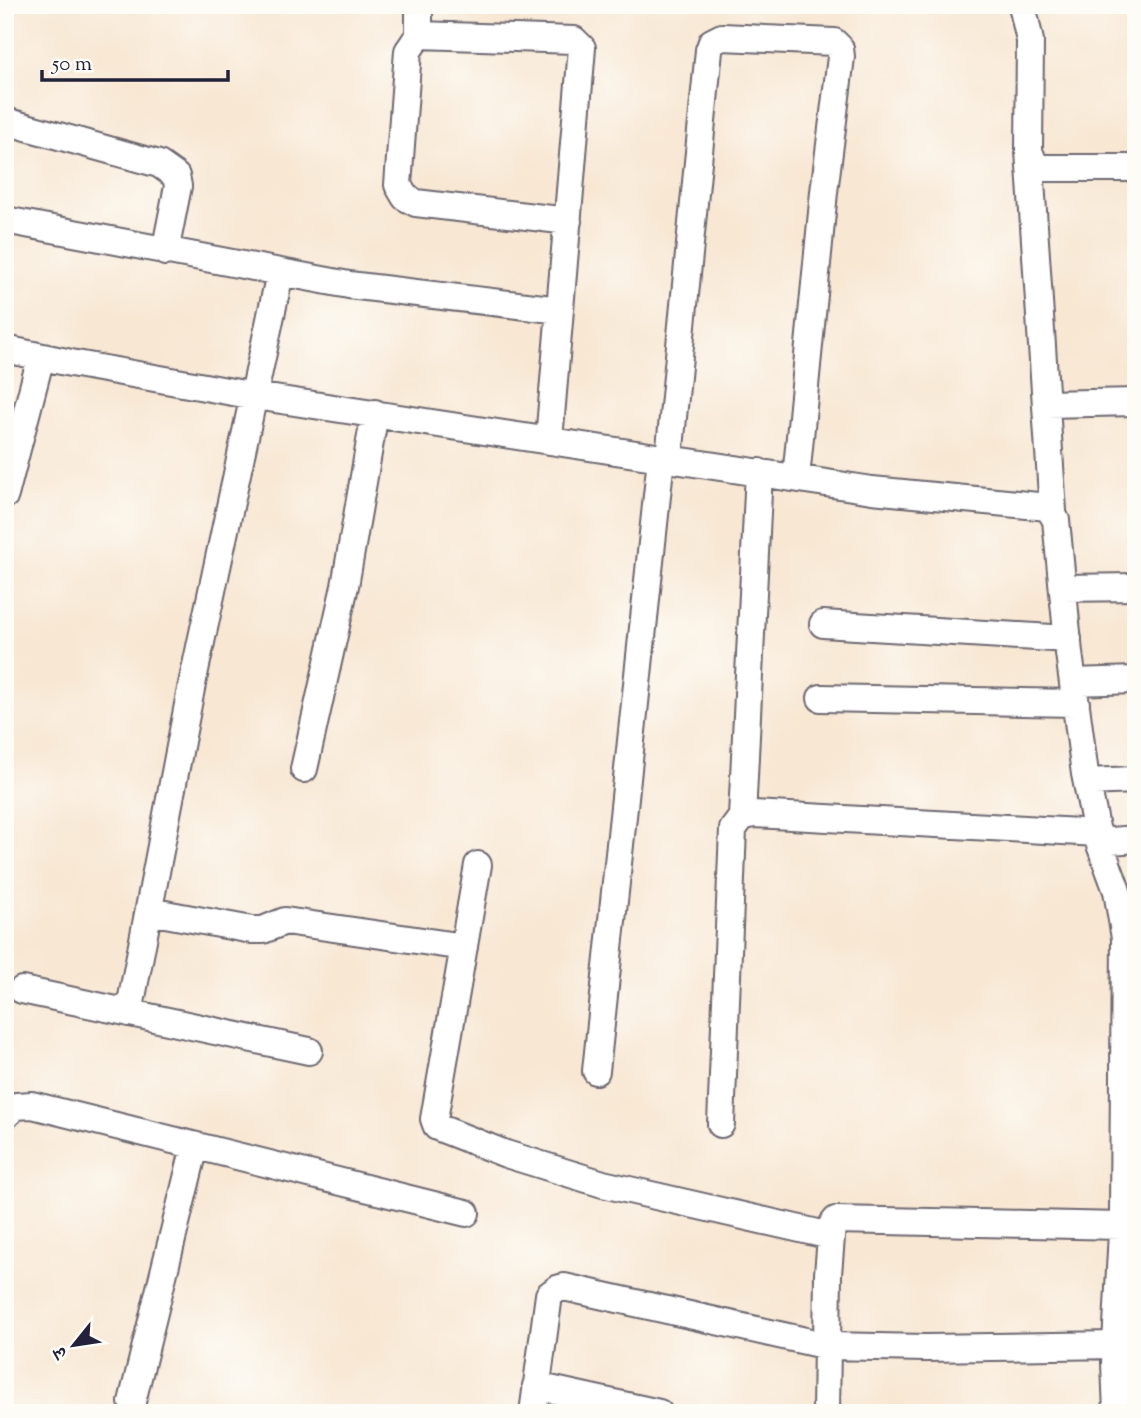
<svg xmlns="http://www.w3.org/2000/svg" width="1141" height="1418" font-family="'Sorts Mill Goudy','Noto Serif Devanagari',serif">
  <rect width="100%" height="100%" fill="#fdfcf7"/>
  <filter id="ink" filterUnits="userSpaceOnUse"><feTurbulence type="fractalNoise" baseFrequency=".0143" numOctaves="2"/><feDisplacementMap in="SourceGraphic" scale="14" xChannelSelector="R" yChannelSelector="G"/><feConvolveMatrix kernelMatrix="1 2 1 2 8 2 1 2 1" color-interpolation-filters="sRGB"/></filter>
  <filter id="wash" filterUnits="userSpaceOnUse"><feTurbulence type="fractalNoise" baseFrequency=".00686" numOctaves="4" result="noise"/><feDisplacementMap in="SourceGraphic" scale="28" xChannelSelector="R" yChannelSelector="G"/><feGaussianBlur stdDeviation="1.57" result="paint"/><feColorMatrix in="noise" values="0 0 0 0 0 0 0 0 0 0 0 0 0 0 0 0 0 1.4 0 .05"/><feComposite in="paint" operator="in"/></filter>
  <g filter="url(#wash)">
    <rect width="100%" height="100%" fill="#f8e7d3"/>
  </g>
  <g filter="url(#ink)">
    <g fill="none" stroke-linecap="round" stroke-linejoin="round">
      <defs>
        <path id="street" d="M419,5V35
          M1022,5L1030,41L1029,151L1034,163L1042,168H1136
          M5,121L159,164L176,176L178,186L165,252
          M1029,151L1053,511
          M5,220L349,285L560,310
          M5,349L71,363L255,396L872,490L1048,507L1056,520L1069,653L1085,774L1099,842L1117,891L1125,938L1123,1213L1115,1363L1117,1413
          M1046,404L1136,402
          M549,440C560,309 571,179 582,48L574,40L419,35L408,51L398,185L405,197L416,203L568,221
          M669,458L709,50L712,42L722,37L834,42L840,48L841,57L824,192L796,478
          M5,495L41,357
          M1063,588L1136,587
          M823,624L1068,639
          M1073,682L1136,680
          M821,698L1076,703
          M304,769L345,586L375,413
          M1087,782L1136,780
          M742,817L759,472
          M1099,842L1136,839
          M478,865L434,1119L437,1127L506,1154L603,1184L831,1236
          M149,911L252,930H263L285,921L464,947
          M22,990L309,1051
          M129,1013L191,689L280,273
          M596,1071L661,458
          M5,1116L16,1106L32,1105L466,1213
          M721,1124L733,829L742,817L753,814L1098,833
          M536,1386L659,1413
          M132,1402L195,1146
          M533,1413L549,1295L557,1289L564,1287L828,1346L926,1348L1116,1345
          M826,1413L828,1274L832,1225L836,1220L1122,1226"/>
      </defs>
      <use href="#street" stroke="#6d6770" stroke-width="30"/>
      <use href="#street" stroke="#fff" stroke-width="26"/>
    </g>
  </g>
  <rect width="1141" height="1418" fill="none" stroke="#fdfcf7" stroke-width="28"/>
  <g transform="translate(74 1345) rotate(240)" stroke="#fdfcf7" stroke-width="5" paint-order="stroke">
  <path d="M0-5L12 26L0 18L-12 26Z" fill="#22223b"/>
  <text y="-10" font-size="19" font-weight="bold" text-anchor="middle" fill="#22223b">उ</text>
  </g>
  <path d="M42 70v10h186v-10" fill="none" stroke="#22223b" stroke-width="3.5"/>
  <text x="52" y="70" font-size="21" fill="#22223b" stroke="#fdfcf7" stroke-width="5" paint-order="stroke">50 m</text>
</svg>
